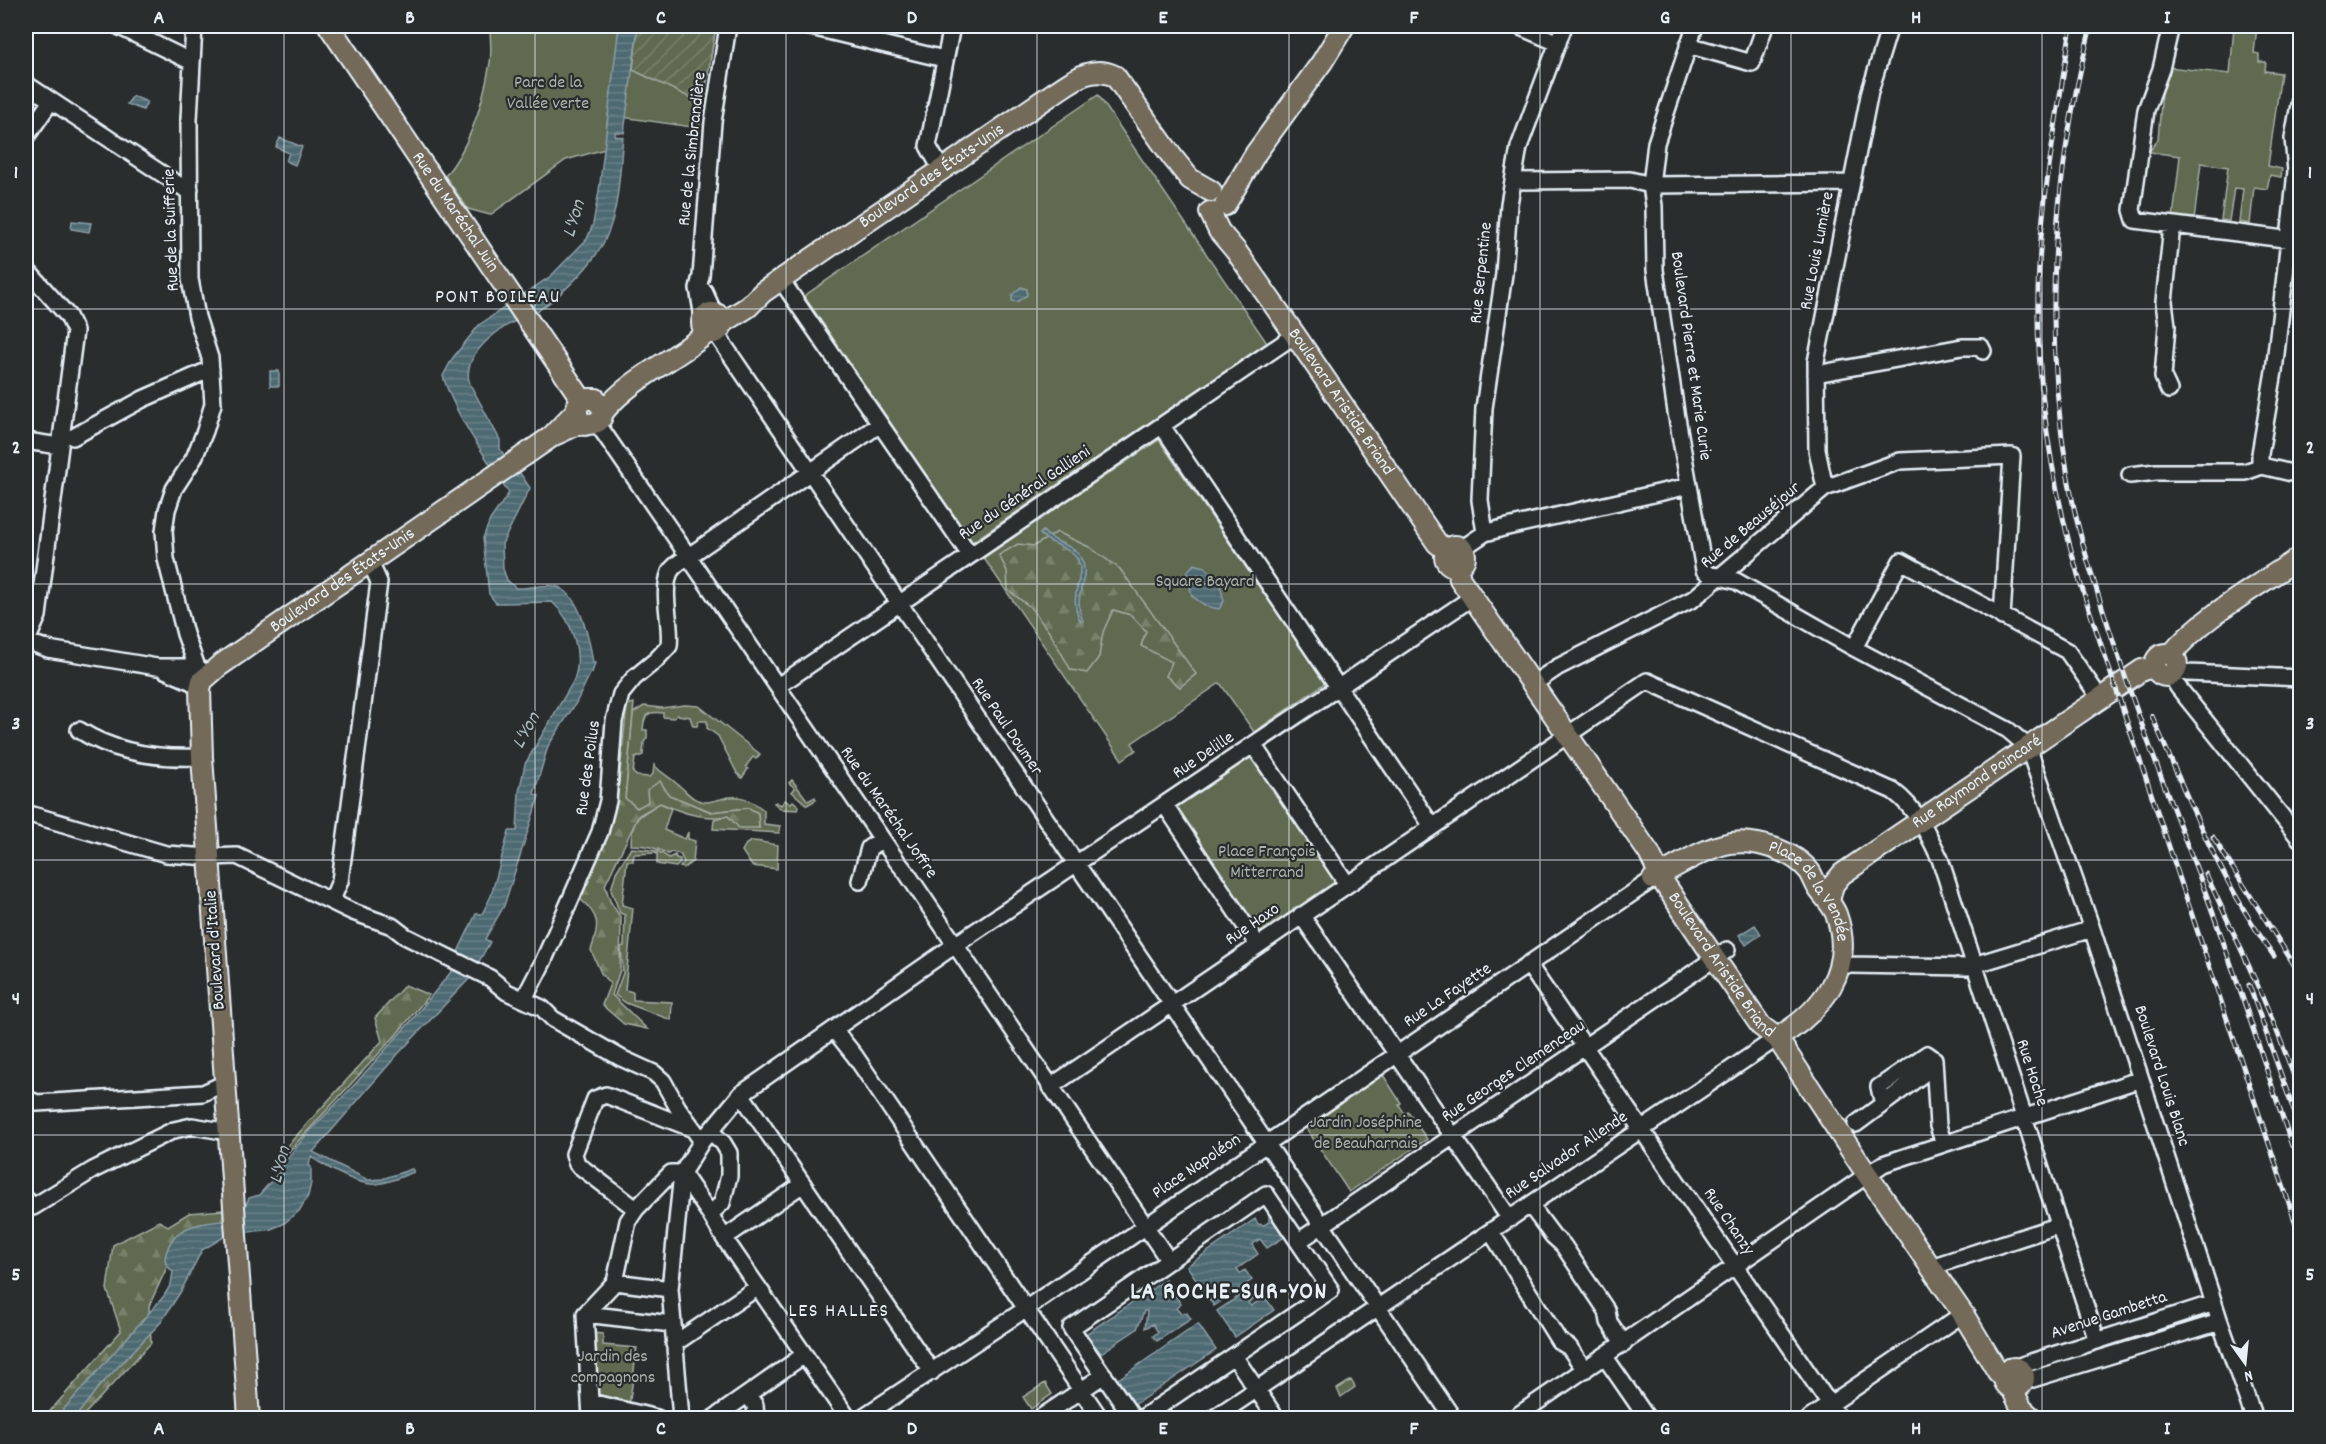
<svg xmlns="http://www.w3.org/2000/svg" width="2326" height="1444" font-family="Dekko,sans-serif">
  <defs>
    <pattern id="forest-firs" width="22" height="20" patternUnits="userSpaceOnUse" patternTransform="scale(1.5)"><rect width="22" height="20" fill="#616b51"/><path d="M5 1l3.5 6h-7zM16 11l3.5 6h-7z" fill="#78816b"/></pattern>
    <pattern id="garden-furrows" width="10" height="10" patternUnits="userSpaceOnUse" patternTransform="scale(1.5)"><rect width="10" height="10" fill="#616b51"/><path d="M-1 1l2-2M0 10L10 0M9 11l2-2" fill="none" stroke="#78816b"/></pattern>
    <pattern id="water-rules" width="6" height="5" patternUnits="userSpaceOnUse" patternTransform="scale(1.5)"><rect width="6" height="5" fill="#4e6972"/><path d="M0 2.5h6" fill="none" stroke="#687f87"/></pattern>
  </defs>
  <rect width="100%" height="100%" fill="#2a2d2e"/>
  <filter id="ink" filterUnits="userSpaceOnUse"><feTurbulence type="fractalNoise" baseFrequency=".0167" numOctaves="2"/><feDisplacementMap in="SourceGraphic" scale="12" xChannelSelector="R" yChannelSelector="G"/><feConvolveMatrix kernelMatrix="1 2 1 2 8 2 1 2 1" color-interpolation-filters="sRGB"/></filter>
  <g filter="url(#ink)">
    <path fill="#616b51" stroke="#a4aea4" stroke-width="1.5" d="M490,26H716L699,128L608,115L605,149L566,160L490,215L468,209L445,176C471,145 483,103 490,63C492,51 490,38 490,26Z
      M2234,26H2273L2271,30L2257,27L2254,53L2259,54V62H2266L2265,71L2281,73L2268,166L2282,169L2281,177L2270,175L2267,189L2254,187L2250,224L2239,222L2243,189L2234,188L2229,221L2221,220L2228,167L2201,163L2194,220L2173,218L2180,156L2149,152L2158,139L2162,92L2168,67L2230,74Z
      M1098,95L1267,343L972,542L804,296Z
      M1159,440L1325,683L1254,732L1220,683L1132,743L1136,750L1122,760L983,557Z
      M685,705L699,706L760,754L756,759L753,757L746,766L748,769L742,778L737,773L718,736L707,728V721H699L697,726H693L690,717L677,715L674,718L663,717V713C647,711 644,715 643,730H647V738L644,742L643,755L635,758L633,773L637,776L649,777L653,774L654,765C663,775 667,775 676,783C687,791 691,801 707,802C712,802 716,800 721,799C739,793 749,799 764,810V824L780,826L779,833L713,829L714,819L728,816L759,828L758,814L748,808L712,812L669,795L637,808L625,798L633,713L644,706L661,708Z
      M1252,757L1338,885L1261,937L1174,809Z
      M792,780L808,801L815,797L816,800L807,805L792,792L795,788L789,783Z
      M785,800L790,804L793,801L799,806L798,810L781,809L774,803L776,802L781,805Z
      M660,803L671,808L664,830L685,839L688,832V839L695,841L693,861L684,868L680,867L684,862L680,854L671,852L668,854C657,847 644,845 631,845C631,819 639,815 660,803Z
      M752,841C761,841 769,844 778,845L777,869L752,866L742,851L746,844Z
      M631,848L658,851L669,858L675,855L676,858L680,859V863L676,867L657,864V853L634,854L633,861H627L622,905L633,908L625,990L633,992V1000L672,1002L671,1020L626,1003L615,995L623,973L621,947L624,946L625,915L620,913L611,890L616,872Z
      M1383,1075L1401,1103L1399,1105L1405,1114L1408,1112L1427,1139L1349,1192L1306,1128Z
      M2192,1315L2194,1322L2192,1324L2144,1339L2141,1330Z
      M2137,1331L2141,1341L2091,1357L2087,1347Z
      M591,1333L603,1334V1345L637,1348L629,1407L595,1400Z
      M1351,1380L1355,1387L1341,1397L1337,1389Z
      M1045,1383L1052,1394L1031,1409L1023,1397Z"/>
    <path fill="url(#forest-firs)" stroke="#a4aea4" stroke-width="1.5" d="M1057,532L1089,547L1120,569L1196,674L1180,687L1166,676L1172,662L1141,646L1146,631L1131,615L1113,610L1103,632L1099,657L1087,673L1071,670L1050,633L1030,607L1008,590L1007,571L999,555L1018,544L1034,546Z
      M634,703L625,798L637,808L648,802L647,790L660,781L669,795L711,812L749,808L758,813L759,828H739L728,816C703,820 683,813 660,803L639,815L605,885L610,901L621,918L620,970L612,995L647,1029L624,1024L602,1005L610,984L601,973L591,950C600,924 600,916 579,898L617,802L627,705Z
      M405,985L429,995L396,1035L280,1161L279,1155L382,1041L375,1018Z
      M223,1210V1225L174,1252L149,1306L151,1343L81,1418H44L121,1331L107,1289L113,1245L159,1221L168,1226L189,1213Z"/>
    <path fill="url(#garden-furrows)" stroke="#a4aea4" stroke-width="1.5" d="M638,26H716L703,104L633,70Z"/>
    <path fill="url(#water-rules)" stroke="#8c9fa8" stroke-width="1.5" d="M619,26H638L624,133L615,132V136L623,137C619,173 620,217 600,249C584,273 559,298 534,313C529,316 523,317 517,320C495,331 460,357 470,384L500,440V449L514,470H518L530,488L502,544L503,569L507,580L516,588C529,589 543,584 554,586C580,590 590,642 593,663H595L592,673L590,674L576,703L548,746L534,794L539,796L504,906L485,939L490,942L469,979L398,1054L313,1152L368,1180L382,1179L412,1169L414,1172C402,1176 389,1183 376,1184C357,1186 325,1166 311,1157L309,1165L311,1167V1183L308,1196L299,1211L283,1224L271,1229L227,1235L202,1250L181,1291L161,1322L97,1389L75,1418H56L164,1296L171,1284L173,1272C164,1263 163,1261 168,1248C177,1220 218,1222 243,1219V1211L249,1198L259,1195L281,1170L279,1168L308,1133L356,1083L411,1021L451,972L455,967L457,954L476,914H482L491,896L509,831H517L519,792L525,764L573,682C584,657 573,620 552,602L496,603L489,594L483,538L490,520L509,493C486,457 456,418 443,376L452,359L479,325L545,280L546,281L587,239L593,224L599,191Z
      M133,96L147,102L143,110L127,104Z
      M280,138L302,147L295,165L286,161L289,153L276,147Z
      M72,221L91,223L89,232L71,229Z
      M1021,287L1027,289V295L1017,302L1012,301V295Z
      M270,371H279V386H270Z
      M1043,531C1053,544 1073,543 1081,558C1092,579 1071,593 1083,621L1081,622C1065,593 1089,576 1076,557C1067,545 1049,545 1040,534Z
      M1194,564L1205,567L1208,571L1218,577L1224,601L1219,609L1206,606L1192,596L1187,572Z
      M1755,925L1761,934L1746,945L1739,935Z
      M1269,1210L1286,1236L1267,1248L1260,1239L1252,1245L1258,1254L1237,1269L1240,1274L1245,1270L1252,1280L1214,1306L1207,1296L1214,1291L1211,1287L1204,1291L1187,1266L1255,1219L1258,1224L1264,1225L1269,1222Z
      M1165,1280L1181,1304L1176,1308L1181,1314L1187,1313L1191,1319L1157,1341L1153,1336L1158,1332L1153,1324L1145,1328L1147,1311H1144L1137,1329L1101,1353L1086,1334Z
      M1256,1285L1262,1293L1248,1303L1251,1306L1265,1297L1274,1310L1235,1337L1217,1311Z
      M1198,1324L1216,1350L1134,1405L1117,1380Z"/>
    <g fill="none" stroke-linecap="round" stroke-linejoin="round">
      <defs>
        <path id="minor" d="M118,26L192,62
          M194,26L189,119L190,279L197,317L210,358L213,404L205,431L194,458L174,489L167,510L164,531L166,559L185,634L197,667
          M807,26L944,59
          M1518,26L1558,43
          M1695,26L1656,143L1651,185L1654,206L1655,270L1676,412L1704,570L1709,574L1736,581L1854,648L2008,730L2028,747L2092,929L2220,1322L2254,1418
          M2171,26L2161,69L2146,110L2132,210L2135,220L2300,241
          M1688,45L1752,63L1765,26
          M26,84L185,189H190
          M26,137L51,101
          M941,169L928,146L952,26
          M1513,181L1630,180L1651,185L1851,183
          M26,269L68,316L75,331L38,616L26,643
          M781,280L970,555
          M704,291L714,313
          M703,318L698,288L701,276L713,122L728,26
          M715,332L1453,1418
          M1816,374L1962,347H1981L1983,351
          M2169,390L2163,377L2167,326L2164,302L2172,226
          M597,423L897,861L906,872L1169,1261
          M1162,426L1432,826
          M73,437L143,399L211,369
          M26,441L59,446
          M2262,466L2260,461V454L2274,371L2287,258L2296,171L2293,138L2300,99
          M2262,466L2300,475
          M2130,475L2156,472H2245L2262,466
          M1825,488L1817,450L1816,362L1870,91L1890,26
          M1485,533L1480,500L1484,408L1504,274L1509,204L1519,147L1564,26
          M1463,548L1485,533L1503,528L1689,486
          M26,641L48,649L157,667H197L204,672
          M1854,648L1901,561L2067,651L2100,698
          M165,670L192,682L200,689
          M2176,670L2188,673L2300,678
          M2171,675L2178,687L2300,839
          M1533,684L1558,667L1693,599L1825,488L1900,461L2012,456L2002,617
          M778,686L1295,335
          M79,730C115,753 160,759 202,757
          M1254,746L1347,884
          M1165,805L1258,945
          M26,813L166,854L209,857L237,856L353,912L392,926L405,936L490,978L507,992L542,1008L553,1019L621,1058L654,1073L663,1081L678,1108L702,1141
          M860,881L869,848L882,839
          M332,900L340,881L379,582L370,562
          M1301,915L1510,1219
          M1840,963L1850,965L1967,967L2092,929
          M1528,964L1839,1418
          M524,999L543,962L600,832L608,801L614,721L621,694L634,678L656,660L669,646C672,623 661,594 670,572C674,565 682,560 689,556L880,424
          M835,1031L855,1056L1100,1418
          M1050,1087L1647,681L1893,791C1916,808 1928,833 1940,859L2097,1341
          M741,1094L932,1372
          M26,1098L37,1103L203,1093L225,1083
          M1883,1104L1922,1075L1934,1059
          M1856,1124L1883,1104L1879,1087L1927,1054L1934,1059L1938,1126L1944,1144
          M710,1131L723,1143L729,1153V1176L722,1203L710,1214
          M682,1173L710,1214L724,1238L848,1418
          M26,1199L33,1207L93,1170L174,1130L192,1126L229,1132
          M1530,1205L1553,1236L1563,1245L1607,1311L1609,1322L1624,1344
          M636,1209L577,1164L574,1154L595,1099L606,1095L693,1129
          M1491,1232L1559,1341L1569,1347L1585,1370
          M724,1238L803,1184
          M1299,1241L1727,950
          M1931,1267L2060,1225
          M615,1282L670,1289L681,1418
          M615,1282L628,1221L636,1209L671,1173H682
          M615,1282L585,1314L672,1324
          M670,1289L682,1173L702,1141L741,1094L955,945L1473,597
          M585,1314L591,1418
          M674,1344L758,1287
          M1234,1356L1276,1418
          M1605,1357L1647,1418
          M2018,1369L2022,1365L2214,1303
          M2023,1382L2220,1322
          M748,1396L755,1405L756,1418
          M590,1402L657,1418
          M714,1418L804,1355
          M861,1418L1018,1314L1653,879
          M1040,1418L1104,1375
          M1133,1418L1071,1328L1266,1194L1331,1290L1142,1418
          M1214,1418L1777,1038
          M1514,1418L1883,1164L2141,1079
          M1810,1418L1963,1314"/>
        <g id="major">
          <path id="s1" d="M329,26L582,400"/>
          <path d="M1225,205L1256,153L1322,62L1344,26"/>
          <path id="s2" d="M1210,212L1219,231L1236,251L1295,335L1437,543L1446,550"/>
          <circle cx="712" cy="323" r="10"/>
          <path id="s3" d="M721,324L748,307L763,292L1051,95C1071,82 1090,64 1115,76L1173,158L1190,179L1211,191"/>
          <path d="M604,411C632,377 675,360 708,332"/>
          <path d="M556,434C562,432 568,428 574,426C587,422 603,429 603,409L596,399H584L577,406V417L585,425"/>
          <circle cx="1455" cy="556" r="10"/>
          <path id="s4" d="M1457,566L1460,579L1649,853L1664,883L1715,959L1761,1026L1777,1038L1860,1164L1963,1314L1998,1372L2005,1379"/>
          <circle cx="2166" cy="665" r="11"/>
          <path d="M2171,655C2201,617 2260,585 2300,557"/>
          <path id="s5" d="M1653,879C1675,867 1706,847 1731,843C1756,839 1794,851 1810,872C1813,877 1815,883 1818,888C1824,897 1832,904 1836,914C1856,969 1822,1011 1777,1038"/>
          <path id="s6" d="M1829,901L1833,885L1842,874L2142,670L2155,667"/>
          <circle cx="2014" cy="1378" r="10"/>
          <path d="M2011,1387L2022,1409L2032,1418"/>
          <path id="s7" d="M249,1418L202,757L200,689L202,681L219,666L551,437L576,411"/>
        </g>
      </defs>
      <use href="#minor" stroke="#e8f1f8" stroke-width="20"/>
      <use href="#major" stroke="#e8f1f8" stroke-width="24"/>
      <use href="#minor" stroke="#2a2d2e" stroke-width="15"/>
      <use href="#major" stroke="#736b5a" stroke-width="20"/>
      <defs>
        <path id="rail" d="M2071,26C2058,113 2040,202 2038,291C2036,391 2052,487 2080,582L2300,1236
          M2091,26C2053,174 2042,325 2068,477C2077,532 2095,586 2113,640C2138,718 2167,794 2197,870C2232,961 2261,1054 2292,1146
          M2152,716C2188,799 2221,882 2274,956
          M2213,837L2300,974
          M2206,874C2240,947 2275,1018 2300,1094
          M2249,985L2300,1128"/>
      </defs>
      <use href="#rail" stroke="#e8f1f8" stroke-width="5"/>
      <use href="#rail" stroke="#2a2d2e" stroke-width="3" stroke-dasharray="9" stroke-linecap="butt"/>
    </g>
  </g>
  <path fill="none" stroke="#e8f1f8" stroke-width="1.5" stroke-opacity="0.55" d="M284,26V1418M535,26V1418M786,26V1418M1037,26V1418M1289,26V1418M1540,26V1418M1791,26V1418M2042,26V1418M26,309H2300M26,584H2300M26,860H2300M26,1135H2300"/>
  <g text-anchor="middle" dominant-baseline="central" stroke-width="4.5" stroke-linejoin="round" paint-order="stroke">
    <g font-size="18" fill="#abb5ad" stroke="#2a2d2e">
      <text x="548" y="83">Parc de la<tspan x="548" dy="21">Vallée verte</tspan></text>
      <text x="1205" y="582">Square Bayard</text>
      <text x="1267" y="852">Place François<tspan x="1267" dy="21">Mitterrand</tspan></text>
      <text x="1366" y="1123">Jardin Joséphine<tspan x="1366" dy="21">de Beauharnais</tspan></text>
      <text x="613" y="1357">Jardin des<tspan x="613" dy="21">compagnons</tspan></text>
    </g>
    <g font-size="18" fill="#e8f1f8" stroke="#2a2d2e">
      <text transform="translate(693 149) rotate(-84)">Rue de la Simbrandière</text>
      <text stroke="none"><textPath href="#s3" startOffset="258">Boulevard des États-Unis</textPath></text>
      <text stroke="none"><textPath href="#s1" startOffset="225">Rue du Maréchal Juin</textPath></text>
      <text transform="translate(172 230) rotate(-92)">Rue de la Suifferie</text>
      <text transform="translate(1818 251) rotate(-79)">Rue Louis Lumière</text>
      <text transform="translate(1482 273) rotate(-84)">Rue Serpentine</text>
      <text transform="translate(1690 356) rotate(82)">Boulevard Pierre et Marie Curie</text>
      <text stroke="none"><textPath href="#s2" startOffset="231">Boulevard Aristide Briand</textPath></text>
      <text transform="translate(1025 494) rotate(-34)">Rue du Général Gallieni</text>
      <text transform="translate(1751 526) rotate(-40)">Rue de Beauséjour</text>
      <text stroke="none"><textPath href="#s7" startOffset="912">Boulevard des États-Unis</textPath></text>
      <text transform="translate(1006 727) rotate(56)">Rue Paul Doumer</text>
      <text transform="translate(1204 756) rotate(-34)">Rue Delille</text>
      <text transform="translate(589 768) rotate(-82)">Rue des Poilus</text>
      <text stroke="none"><textPath href="#s6" startOffset="194">Rue Raymond Poincaré</textPath></text>
      <text transform="translate(888 813) rotate(55)">Rue du Maréchal Joffre</text>
      <text stroke="none"><textPath href="#s5" startOffset="188">Place de la Vendée</textPath></text>
      <text transform="translate(1253 925) rotate(-34)">Rue Haxo</text>
      <text transform="translate(216 950) rotate(-94)">Boulevard d'Italie</text>
      <text stroke="none"><textPath href="#s4" startOffset="480">Boulevard Aristide Briand</textPath></text>
      <text transform="translate(1448 996) rotate(-34)">Rue La Fayette</text>
      <text transform="translate(1514 1072) rotate(-34)">Rue Georges Clemenceau</text>
      <text transform="translate(2031 1073) rotate(72)">Rue Hoche</text>
      <text transform="translate(2161 1076) rotate(72)">Boulevard Louis Blanc</text>
      <text transform="translate(1567 1156) rotate(-34)">Rue Salvador Allende</text>
      <text transform="translate(1197 1167) rotate(-34)">Place Napoléon</text>
      <text transform="translate(1728 1222) rotate(56)">Rue Chanzy</text>
      <text transform="translate(2109 1316) rotate(-18)">Avenue Gambetta</text>
    </g>
    <g font-size="20" font-style="italic" fill="#aabbc2" stroke="#2a2d2e">
      <text transform="translate(575 219) rotate(-73)">L'Yon</text>
      <text transform="translate(527 731) rotate(-61)">L'Yon</text>
      <text transform="translate(281 1165) rotate(-76)">L'Yon</text>
    </g>
    <g font-size="20" letter-spacing="1.5" fill="#e8f1f8" stroke="#2a2d2e">
      <text x="498" y="298">PONT BOILEAU</text>
      <text x="839" y="1312">LES HALLES</text>
    </g>
    <g font-size="24" font-weight="bold" letter-spacing="1.5" fill="#e8f1f8" stroke="#2a2d2e">
      <text x="1229" y="1293">LA ROCHE-SUR-YON</text>
    </g>
  </g>
  <rect width="2326" height="1444" fill="none" stroke="#2a2d2e" stroke-width="66"/>
  <g transform="translate(2245 1363) rotate(165)" stroke="#2a2d2e" stroke-width="4.5" paint-order="stroke">
  <path d="M0-4.5L10 22L0 15L-10 22Z" fill="#e8f1f8"/>
  <text y="-9" font-size="16" font-weight="bold" text-anchor="middle" fill="#e8f1f8">N</text>
  </g>
  <rect x="33" y="33" width="2260" height="1378" fill="none" stroke="#e8f1f8" stroke-width="2"/>
  <g font-size="20" text-anchor="middle" font-weight="bold" fill="#e8f1f8">
    <text x="159" y="23">A</text>
    <text x="410" y="23">B</text>
    <text x="661" y="23">C</text>
    <text x="912" y="23">D</text>
    <text x="1163" y="23">E</text>
    <text x="1414" y="23">F</text>
    <text x="1665" y="23">G</text>
    <text x="1916" y="23">H</text>
    <text x="2167" y="23">I</text>
    <text x="16" y="178">1</text>
    <text x="2310" y="178">1</text>
    <text x="16" y="453">2</text>
    <text x="2310" y="453">2</text>
    <text x="16" y="729">3</text>
    <text x="2310" y="729">3</text>
    <text x="16" y="1004">4</text>
    <text x="2310" y="1004">4</text>
    <text x="16" y="1280">5</text>
    <text x="2310" y="1280">5</text>
    <text x="159" y="1434">A</text>
    <text x="410" y="1434">B</text>
    <text x="661" y="1434">C</text>
    <text x="912" y="1434">D</text>
    <text x="1163" y="1434">E</text>
    <text x="1414" y="1434">F</text>
    <text x="1665" y="1434">G</text>
    <text x="1916" y="1434">H</text>
    <text x="2167" y="1434">I</text>
  </g>
</svg>
